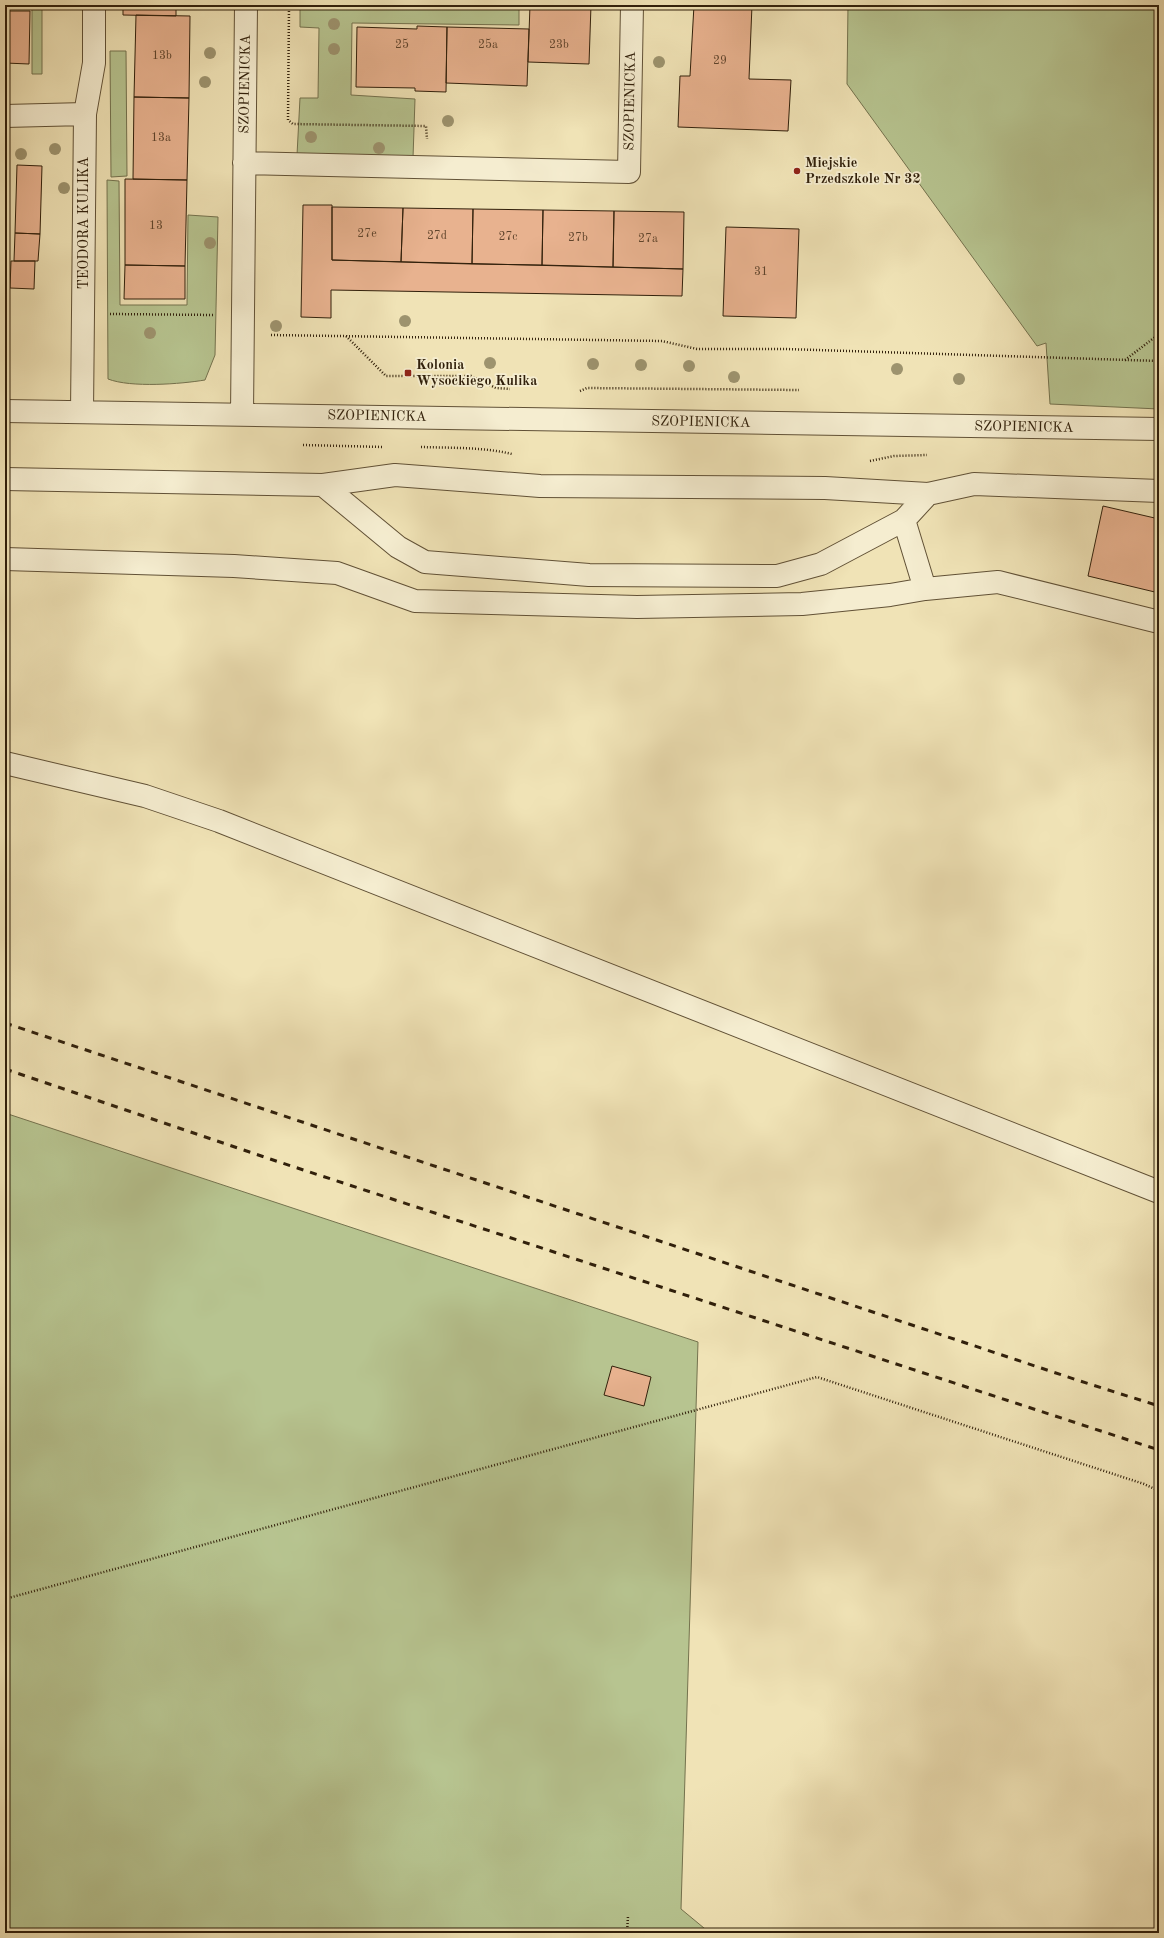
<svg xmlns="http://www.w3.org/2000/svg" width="1164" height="1938" font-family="'Old Standard TT',serif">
  <rect width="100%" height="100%" fill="#f0e3b6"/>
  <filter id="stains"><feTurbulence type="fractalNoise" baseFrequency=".005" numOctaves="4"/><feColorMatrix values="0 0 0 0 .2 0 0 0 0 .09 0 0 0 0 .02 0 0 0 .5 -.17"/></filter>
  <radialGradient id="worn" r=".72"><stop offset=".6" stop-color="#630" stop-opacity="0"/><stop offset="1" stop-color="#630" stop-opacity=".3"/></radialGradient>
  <path fill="#b7c490" stroke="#74724e" d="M5,5H42V74H32V9H5Z
    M300,5H519V25L352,23L351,95L415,99L413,158L297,155L300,98H318L319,28L300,27Z
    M848,5H1159V409L1050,404L1046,343L1037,346L847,84Z
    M110,51H126L127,176L111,177Z
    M107,180L119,181L120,305H187L188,215L218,217L215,355L205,380C181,384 131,388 108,379Z
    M5,1113L698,1342L681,1909L710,1933H5Z"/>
  <path fill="#e8b28f" stroke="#31200b" d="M123,5H176V16L123,15Z
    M530,5H591L589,64L528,62Z
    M694,5H752L749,79L791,80L788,131L678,127L680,76H690Z
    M5,11H30L29,64L5,63Z
    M136,15L190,16L189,98L134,97Z
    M417,26L447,27L446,92L415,91V88L356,87L357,27L417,29Z
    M447,27L529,29L527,86L446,83Z
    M134,97L189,98L187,180L133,179Z
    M17,165L42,166L40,234L15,233Z
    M125,179L187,180L185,266L125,265Z
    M303,205H332V260L683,269L682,296L331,290V318L301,317Z
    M332,207L403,208L401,262L332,260Z
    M403,208L473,209L472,264L401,262Z
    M473,209L543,210L542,265L472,264Z
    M543,210L614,211L613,267L542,265Z
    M614,211L684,212L683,269L613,267Z
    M726,227L799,229L796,318L723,316Z
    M15,233L40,234L38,261H14Z
    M11,261H35L34,289L10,288Z
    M125,265L185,266V299H124Z
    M1103,506L1159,519V593L1088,576Z
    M612,1366L651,1377L644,1406L604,1395Z"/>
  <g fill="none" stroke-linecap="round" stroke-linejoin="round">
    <defs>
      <path id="minor" d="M5,116L85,114
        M244,163L629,172L632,5
        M5,411L1159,429
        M82,412L85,114L94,63V5
        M242,414L246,5
        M5,479L323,485L398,547L425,562L589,575L777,576L821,564L904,520L928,494L974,484L1159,491
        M323,485L395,475L540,486L825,488L928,494
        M904,520L925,589
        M5,559L234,566L337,573L415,601L637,607L802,604L890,595L925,589L998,582L1159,622
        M5,763L145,796L219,821L1159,1192"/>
    </defs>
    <use href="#minor" stroke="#615136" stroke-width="24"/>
    <path stroke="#31200b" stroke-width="2.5" stroke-dasharray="1 2" stroke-linecap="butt" d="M289,5L288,120L293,124L426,126L427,139
      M110,314L215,315
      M271,335L662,341L697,349H786L1159,361
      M346,336L386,376H471L496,388L510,389
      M1125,360L1159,334
      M580,391L587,388L799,390
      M303,445L384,447
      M421,447C451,448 483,447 512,454
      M870,461L894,456L927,455
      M5,1599L817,1377L1144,1484L1159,1491
      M627,1933L628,1916"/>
    <use href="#minor" stroke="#f5edd0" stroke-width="22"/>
    <path stroke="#31200b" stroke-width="3" stroke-dasharray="7 7" stroke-linecap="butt" d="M5,1023L1080,1381L1159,1406
      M5,1069L279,1162L1159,1450"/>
  </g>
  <g fill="#9d936e">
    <circle cx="334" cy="24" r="6"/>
    <circle cx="334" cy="49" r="6"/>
    <circle cx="210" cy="53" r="6"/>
    <circle cx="659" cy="62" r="6"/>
    <circle cx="205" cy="82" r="6"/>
    <circle cx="448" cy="121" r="6"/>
    <circle cx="311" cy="137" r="6"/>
    <circle cx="379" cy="148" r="6"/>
    <circle cx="55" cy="149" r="6"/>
    <circle cx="21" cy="154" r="6"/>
    <circle cx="64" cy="188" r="6"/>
    <circle cx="210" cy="243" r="6"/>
    <circle cx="405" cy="321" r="6"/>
    <circle cx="276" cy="326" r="6"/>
    <circle cx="150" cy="333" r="6"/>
    <circle cx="490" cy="363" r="6"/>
    <circle cx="593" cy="364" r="6"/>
    <circle cx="641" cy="365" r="6"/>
    <circle cx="689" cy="366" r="6"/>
    <circle cx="897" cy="369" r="6"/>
    <circle cx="734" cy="377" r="6"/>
    <circle cx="959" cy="379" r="6"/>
  </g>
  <g fill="#8f2418" stroke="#f5edd0" stroke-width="1.5">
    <circle cx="797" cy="171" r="4"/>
    <rect x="404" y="369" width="8" height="8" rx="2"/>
  </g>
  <g text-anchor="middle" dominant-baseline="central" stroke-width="3.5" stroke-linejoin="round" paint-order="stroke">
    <g font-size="12" fill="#5f442c">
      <text x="402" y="45">25</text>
      <text x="488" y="45">25a</text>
      <text x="559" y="45">23b</text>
      <text x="162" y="56">13b</text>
      <text x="720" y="61">29</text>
      <text x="161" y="138">13a</text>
      <text x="156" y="226">13</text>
      <text x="367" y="234">27e</text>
      <text x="437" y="236">27d</text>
      <text x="508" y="237">27c</text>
      <text x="578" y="238">27b</text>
      <text x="648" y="239">27a</text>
      <text x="761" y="272">31</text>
    </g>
    <g font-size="14" fill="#31200b" stroke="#f5edd0">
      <text transform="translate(245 84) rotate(-89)">SZOPIENICKA</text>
      <text transform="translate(630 101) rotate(-89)">SZOPIENICKA</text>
      <text transform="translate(84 223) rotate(-90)">TEODORA KULIKA</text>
      <text transform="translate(377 416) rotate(1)">SZOPIENICKA</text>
      <text transform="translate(701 422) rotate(1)">SZOPIENICKA</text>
      <text transform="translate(1024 427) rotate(1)">SZOPIENICKA</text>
    </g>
    <g font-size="14" font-weight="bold" fill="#31200b" stroke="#f5edd0" text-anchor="start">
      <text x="805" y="163">Miejskie<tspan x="805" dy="16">Przedszkole Nr 32</tspan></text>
      <text x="416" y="365">Kolonia<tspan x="416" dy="16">Wysockiego Kulika</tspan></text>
    </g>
  </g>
  <rect width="1164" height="1938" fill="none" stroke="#f0e3b6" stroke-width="20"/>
  <rect x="6" y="6" width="1152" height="1926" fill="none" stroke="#31200b" stroke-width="2"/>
  <rect x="10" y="10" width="1144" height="1918" fill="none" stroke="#31200b"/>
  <rect width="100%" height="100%" filter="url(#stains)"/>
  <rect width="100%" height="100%" fill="url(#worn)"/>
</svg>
